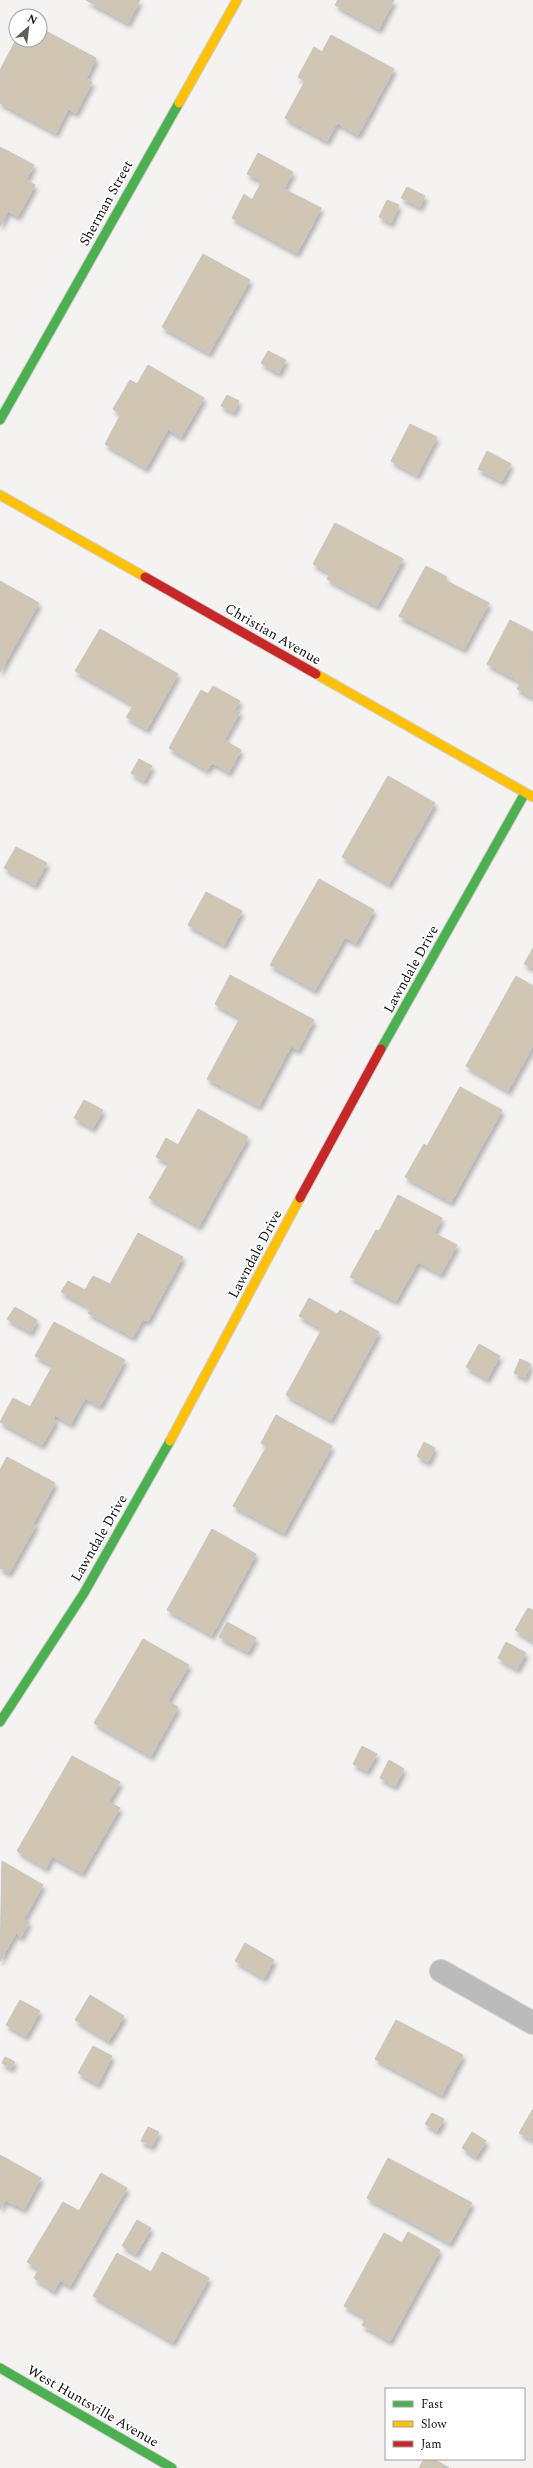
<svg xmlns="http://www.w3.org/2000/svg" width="533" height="2468" font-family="Spectral,serif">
  <defs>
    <filter id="shadow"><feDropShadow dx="2.5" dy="4.5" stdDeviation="2" flood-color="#0004"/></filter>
  </defs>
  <rect width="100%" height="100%" fill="#f5f3f1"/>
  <path fill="#d1c6b3" stroke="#c6c5c3" filter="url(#shadow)" d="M86,0H140L128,23Z
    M338,0H394L379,29L335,5Z
    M40,28L96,58L86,79L92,82L76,113L68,109L56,133L0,103V70L16,40H40Z
    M331,35L394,69L358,135L337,123L327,141L285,118L305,81L298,77L314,47L322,52Z
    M0,147L34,165L26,180L35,185L18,216L8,211L0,226Z
    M258,153L293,172L284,189L321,208L297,253L232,218L244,194L252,200L262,181L247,174Z
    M407,187L425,196L420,207L401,198Z
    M387,200L399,205L391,223L379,217Z
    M203,254L250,280L209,353L162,327Z
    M268,351L286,360L279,373L261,363Z
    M148,365L204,398L181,437L168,429L146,468L105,444L121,414L113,409L130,380L137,384Z
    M227,395L239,401L234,412L221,406Z
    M410,424L437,437L417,475L391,461Z
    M487,451L511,464L502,481L478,469Z
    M335,523L403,559L377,606L327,579L330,573L313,564Z
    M426,566L447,577L445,580L489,603L464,649L399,616Z
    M0,581L39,603L0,672Z
    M510,620L533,632L532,697L517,689L521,682L487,664Z
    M100,629L178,674L147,729L126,717L134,705L75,671Z
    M213,686L240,701L235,710L240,712L224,740L241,750L229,772L212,763L207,770L169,748L201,690L208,694Z
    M139,759L152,766L144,781L131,773Z
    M388,776L435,803L389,884L342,857Z
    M16,847L47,863L35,885L4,868Z
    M319,879L374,910L356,943L345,937L315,990L270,965Z
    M206,892L242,911L224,945L188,925Z
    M533,948V968L524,964Z
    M230,975L314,1020L298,1050L291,1046L259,1106L207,1079L240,1018L215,1004Z
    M516,976L533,986V1046L508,1091L466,1066Z
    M460,1087L502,1110L451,1202L405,1177L424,1144L427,1146Z
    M84,1100L103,1110L93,1128L74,1118Z
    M198,1109L248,1137L199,1226L149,1198L169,1163L156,1157L166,1138L178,1145Z
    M398,1195L442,1218L434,1233L457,1245L441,1274L418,1262L396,1301L350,1277L376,1230L379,1231Z
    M138,1233L183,1257L148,1321L143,1319L133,1337L88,1313L91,1308L61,1292L68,1281L85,1290L93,1276L110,1284Z
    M309,1298L337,1314L340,1310L379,1332L331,1420L286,1395L322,1329L299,1316Z
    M15,1307L37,1320L31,1332L7,1319Z
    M54,1322L125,1360L100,1406L85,1398L71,1424L55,1415L53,1419L56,1421L42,1445L0,1422L13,1398L30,1407L53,1365L35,1356Z
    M479,1344L500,1356L487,1379L466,1367Z
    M520,1359L531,1364L525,1378L514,1373Z
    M276,1415L332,1446L284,1533L233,1506L267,1446L261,1443Z
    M424,1442L435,1448L428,1462L417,1456Z
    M7,1457L55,1483L33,1524L36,1525L9,1573L0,1568V1470Z
    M212,1529L256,1554L212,1635L167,1610Z
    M528,1608L533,1610V1641L515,1630Z
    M227,1622L256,1638L248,1652L219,1637Z
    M143,1639L189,1665L168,1701L178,1707L151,1756L94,1723Z
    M506,1642L526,1653L517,1669L498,1658Z
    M362,1746L377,1754L367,1771L353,1764Z
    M72,1756L120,1782L109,1802L120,1808L82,1873L52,1856L46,1868L17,1851Z
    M389,1760L404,1769L395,1786L380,1778Z
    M2,1861L43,1885L24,1919L29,1922L21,1937L16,1933L0,1961Z
    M245,1943L274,1960L264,1978L235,1961Z
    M90,1995L124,2016L109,2041L75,2020Z
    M20,2000L40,2011L26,2036L6,2025Z
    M396,2020L463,2055L442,2095L375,2059Z
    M93,2046L112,2056L98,2084L78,2073Z
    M5,2057L15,2062L11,2068L2,2063Z
    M533,2109V2140L519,2133Z
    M432,2113L444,2119L437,2131L425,2124Z
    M148,2127L159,2132L152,2146L141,2141Z
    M472,2132L486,2141L476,2157L462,2148Z
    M0,2155L41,2178L24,2209L5,2200L0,2209Z
    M388,2158L472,2203L450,2243L367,2198Z
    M101,2173L127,2188L70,2286L60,2280L54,2291L34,2278L39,2269L27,2262L63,2202L79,2211Z
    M137,2220L151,2228L136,2254L122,2246Z
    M408,2232L440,2250L390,2341L362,2325L366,2318L344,2306L384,2233L402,2243Z
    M162,2252L209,2278L173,2342L93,2296L117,2253L151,2272Z
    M424,2459H434L449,2468H419Z"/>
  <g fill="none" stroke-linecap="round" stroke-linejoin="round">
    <defs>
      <path id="street" d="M441,1971L533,2023"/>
      <path id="fast" d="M0,420L179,103
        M381,1049L525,793
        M0,1722L84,1593L170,1441
        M0,2368L172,2468"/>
      <path id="slow" d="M179,103L237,0
        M0,495L145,577
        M316,674L533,797
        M170,1441L300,1198"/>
      <path id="jam" d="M145,577L316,674
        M300,1198L381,1049"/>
    </defs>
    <use href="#street" stroke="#d0cfce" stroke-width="24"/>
    <use href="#fast" stroke="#d0cfce" stroke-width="11"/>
    <use href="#slow" stroke="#d0cfce" stroke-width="11"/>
    <use href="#jam" stroke="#d0cfce" stroke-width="11"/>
    <use href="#street" stroke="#bcbbbb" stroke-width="22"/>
    <use href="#fast" stroke="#4caf50" stroke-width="9"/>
    <use href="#slow" stroke="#ffc107" stroke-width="9"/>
    <use href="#jam" stroke="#c62828" stroke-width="9"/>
  </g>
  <g text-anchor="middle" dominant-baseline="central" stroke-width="3.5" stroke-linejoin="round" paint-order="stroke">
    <g font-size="14" fill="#100f0e" stroke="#fff">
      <text transform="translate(106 203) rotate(-61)">Sherman Street</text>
      <text transform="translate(273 634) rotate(30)">Christian Avenue</text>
      <text transform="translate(411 969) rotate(-61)">Lawndale Drive</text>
      <text transform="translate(255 1254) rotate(-62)">Lawndale Drive</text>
      <text transform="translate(99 1538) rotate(-60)">Lawndale Drive</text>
      <text transform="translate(93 2406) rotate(30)">West Huntsville Avenue</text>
    </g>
  </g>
  <rect x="385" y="2388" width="140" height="72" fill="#ffffff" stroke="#9f9f9f"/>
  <rect x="393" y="2401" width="20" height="6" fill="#4caf50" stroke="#9f9f9f"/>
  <text x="421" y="2408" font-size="12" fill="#100f0e">Fast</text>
  <rect x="393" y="2421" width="20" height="6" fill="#ffc107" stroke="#9f9f9f"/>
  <text x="421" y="2428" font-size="12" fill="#100f0e">Slow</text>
  <rect x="393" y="2441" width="20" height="6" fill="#c62828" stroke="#9f9f9f"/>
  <text x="421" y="2448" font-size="12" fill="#100f0e">Jam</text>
  <g transform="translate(28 28) rotate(28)"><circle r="19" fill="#ffffff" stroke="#9f9f9f"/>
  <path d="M0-3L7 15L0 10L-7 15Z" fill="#605f5d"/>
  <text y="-6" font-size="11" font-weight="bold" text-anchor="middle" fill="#100f0e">N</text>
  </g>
</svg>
